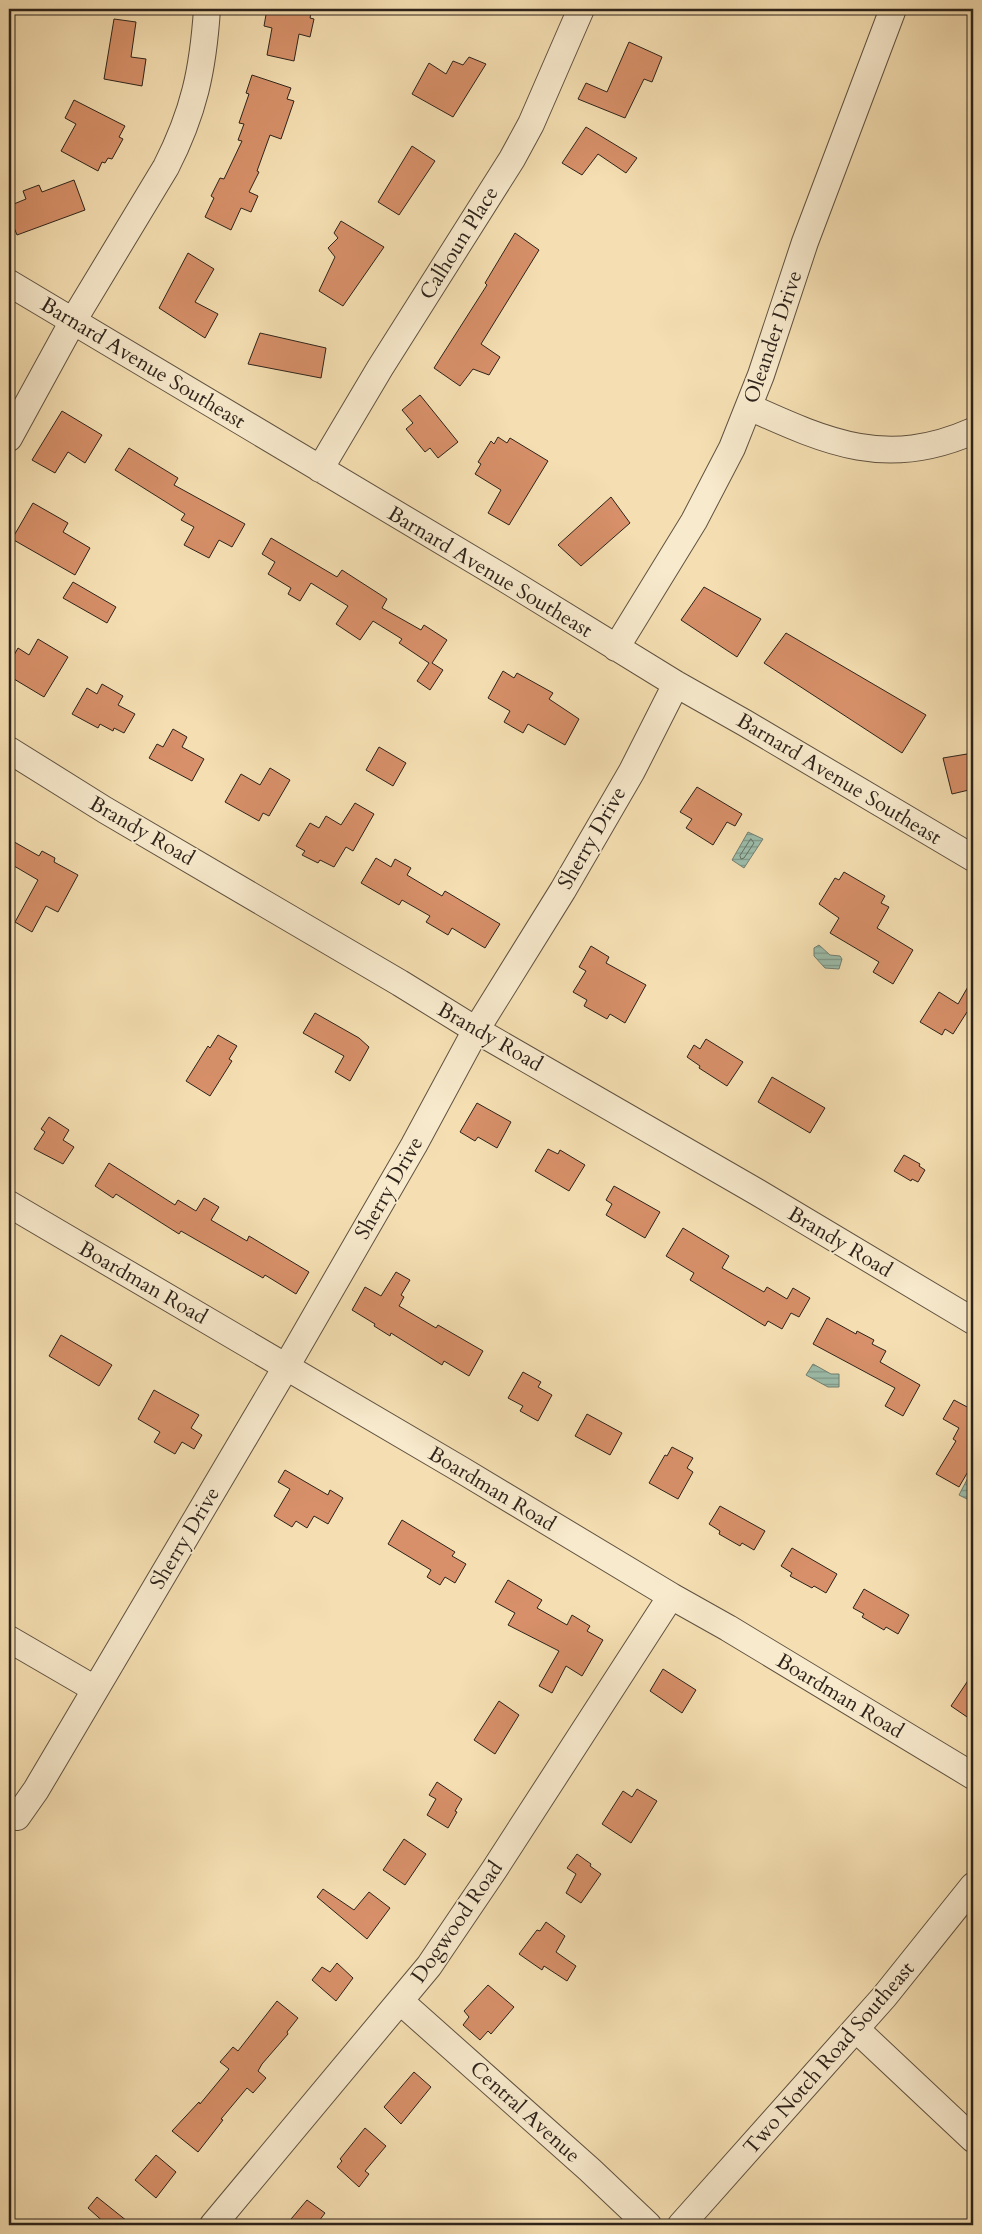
<svg xmlns="http://www.w3.org/2000/svg" width="982" height="2234" font-family="Cardo,serif">
  <defs>
    <pattern id="water-rules" width="6" height="5" patternUnits="userSpaceOnUse" patternTransform="scale(1.25)"><rect width="6" height="5" fill="#9cbdab"/><path d="M0 2.5h6" fill="none" stroke="#80998a"/></pattern>
  </defs>
  <rect width="100%" height="100%" fill="#f5dfb2"/>
  <filter id="stains"><feTurbulence type="fractalNoise" baseFrequency=".004" numOctaves="4"/><feColorMatrix values="0 0 0 0 .2 0 0 0 0 .09 0 0 0 0 .02 0 0 0 .5 -.17"/></filter>
  <radialGradient id="worn" r=".72"><stop offset=".6" stop-color="#630" stop-opacity="0"/><stop offset="1" stop-color="#630" stop-opacity=".3"/></radialGradient>
  <path fill="url(#water-rules)" stroke="#707f71" d="M748,832L763,839L744,868L732,860Z
    M819,945L830,955L840,956L842,959L839,969L825,968L814,956V948Z
    M813,1364L831,1374H839V1387H828L806,1375Z
    M973,1468V1497L971,1501L959,1495Z"/>
  <g fill="none" stroke-linecap="round" stroke-linejoin="round">
    <path stroke="#647062" stroke-width="1" d="M751,839L754,843L744,858L741,859L740,856Z"/>
  </g>
  <path fill="#d79069" stroke="#2d231a" d="M267,9H312L310,18L314,19L310,37L299,34L294,61L267,55L272,28L264,26Z
    M114,19L136,22L131,57L146,59L142,86L104,79Z
    M629,42L662,57L652,82L644,79L625,118L578,99L586,83L607,92Z
    M469,57L486,64L453,117L412,94L429,63L446,74L453,61L463,65Z
    M252,75L291,88L287,99L294,101L281,139L270,135L257,171L259,172L249,192L258,196L251,212L241,208L231,230L205,217L214,198L211,196L220,178L224,179L242,141L238,140L244,124L239,123L249,94L246,93Z
    M74,100L125,126L119,137L123,139L112,159L108,158L105,163L102,162L98,171L61,151L76,124L65,118Z
    M586,127L637,158L626,173L598,154L582,175L562,163Z
    M412,146L435,161L399,215L378,202Z
    M74,180L85,210L17,235L9,215V206L26,199L23,191L39,185L42,192Z
    M341,221L384,247L343,306L319,291L335,257L328,248L338,238L334,233Z
    M515,233L539,250L481,344L500,357L489,375L473,369L460,386L434,368L487,285L485,283Z
    M188,253L214,269L195,302L218,314L205,338L159,308Z
    M260,333L326,348L321,378L248,364Z
    M420,395L458,442L438,458L430,448L425,452L406,429L413,423L402,410Z
    M62,411L102,435L85,463L68,452L55,473L32,460Z
    M498,437L507,443L510,438L548,461L509,525L488,513L501,490L475,474L481,464L478,462L491,441L494,444Z
    M129,448L178,478L174,485L245,524L232,547L219,540L209,558L184,545L194,527L181,520L185,514L115,470Z
    M611,497L630,523L581,566L558,545Z
    M33,503L68,523L63,532L90,548L75,575L12,539Z
    M271,538L337,577L342,570L387,599L382,608L421,630L424,625L447,640L432,663L443,670L430,690L417,681L429,663L399,643L402,639L373,621L360,640L336,624L348,606L311,583L300,601L288,594L291,588L268,574L275,562L262,554Z
    M73,582L116,607L107,623L63,598Z
    M704,587L761,619L737,657L681,620Z
    M786,633L926,715L902,753L764,663Z
    M38,639L68,657L44,697L9,676V664L18,648L29,655Z
    M503,671L514,678L517,673L553,693L549,699L579,719L565,745L528,724L523,733L504,722L510,711L488,698Z
    M102,684L123,696L118,705L135,714L124,733L114,728L113,731L100,724L98,728L72,714L87,688L97,694Z
    M173,729L187,737L182,747L204,759L192,781L149,758L157,744L163,747Z
    M379,747L406,763L393,786L366,770Z
    M973,753V789L952,794L943,758Z
    M270,768L290,780L269,816L263,813L259,821L225,802L241,774L260,785Z
    M697,787L742,814L735,826L727,822L713,845L686,828L692,819L680,812Z
    M355,803L374,814L353,851L346,847L334,867L320,860L318,863L302,855L305,851L296,846L310,823L319,828L326,816L341,825Z
    M9,839L39,856L42,851L55,858L54,862L78,875L58,912L46,906L32,932L15,922L38,880L9,863Z
    M376,858L391,867L395,859L411,868L407,875L442,896L445,891L500,924L485,948L452,928L448,935L426,922L430,916L402,900L399,905L361,883Z
    M844,872L885,896L881,903L889,907L877,928L913,950L893,984L873,972L879,962L830,933L839,918L819,904L835,878L839,880Z
    M591,946L609,957L606,963L646,985L625,1023L610,1014L607,1019L584,1006L587,1000L573,992L586,971L579,967Z
    M973,978V1015L967,1012L953,1034L945,1029L942,1035L920,1022L939,992L958,1004Z
    M315,1013L359,1038L369,1047L350,1081L335,1072L344,1056L303,1033Z
    M218,1035L237,1046L229,1059L232,1061L210,1096L186,1081L208,1046L210,1048Z
    M706,1039L743,1062L727,1086L699,1068L700,1066L687,1057L694,1045L700,1049Z
    M772,1077L825,1108L810,1133L758,1102Z
    M477,1103L511,1122L497,1148L478,1137L475,1141L460,1132Z
    M49,1117L69,1130L63,1140L74,1147L63,1164L34,1149L45,1132L41,1129Z
    M548,1149L558,1154L560,1150L585,1165L569,1191L535,1171Z
    M904,1155L920,1164L919,1166L925,1170L918,1182L912,1179L911,1181L894,1171Z
    M109,1163L175,1205L178,1200L196,1211L204,1198L219,1207L211,1220L247,1241L249,1236L309,1272L296,1294L265,1275L263,1278L181,1231L179,1234L116,1194L113,1198L95,1186Z
    M614,1186L660,1212L645,1238L606,1215L612,1204L606,1200Z
    M683,1228L729,1256L722,1268L764,1292L767,1287L787,1299L793,1288L810,1298L799,1317L791,1313L782,1329L768,1321L765,1326L690,1280L694,1273L666,1256Z
    M396,1272L410,1280L401,1295L404,1297L399,1306L436,1328L438,1325L483,1351L469,1376L444,1361L442,1365L391,1333L390,1336L374,1326L375,1324L352,1310L365,1287L381,1296Z
    M827,1318L856,1334L857,1331L874,1340L872,1344L886,1351L880,1362L920,1385L903,1416L885,1406L895,1388L813,1344Z
    M61,1335L112,1365L99,1386L49,1356Z
    M523,1372L541,1382L538,1387L552,1395L538,1421L520,1411L523,1406L508,1398Z
    M154,1390L199,1415L191,1428L202,1435L194,1449L182,1442L175,1454L154,1442L160,1432L138,1419Z
    M954,1400L971,1409L973,1405V1463L959,1487L936,1474L956,1441L953,1439L959,1428L943,1419Z
    M587,1414L622,1433L610,1455L575,1436Z
    M672,1447L693,1458L687,1468L693,1472L678,1499L649,1483L665,1455L667,1456Z
    M285,1470L328,1495L330,1490L343,1498L328,1524L314,1516L307,1528L296,1521L292,1527L274,1516L290,1489L278,1482Z
    M720,1506L765,1531L754,1550L742,1543L740,1546L719,1534L720,1531L709,1524Z
    M402,1520L455,1552L452,1556L466,1564L455,1583L445,1577L440,1585L427,1577L431,1570L388,1544Z
    M792,1548L837,1574L826,1593L814,1586L812,1588L790,1576L792,1573L781,1566Z
    M508,1580L542,1600L537,1608L567,1625L572,1615L590,1626L587,1631L603,1640L582,1676L566,1666L552,1693L539,1686L559,1651L508,1625L515,1613L495,1602Z
    M864,1589L909,1615L898,1634L886,1627L884,1630L862,1617L864,1614L853,1608Z
    M663,1669L696,1690L682,1713L650,1691Z
    M973,1673V1721L951,1706Z
    M499,1701L519,1715L495,1754L474,1740Z
    M437,1782L462,1799L455,1811L457,1812L448,1828L427,1815L436,1799L429,1795Z
    M637,1789L657,1801L631,1843L602,1824L623,1791L632,1797Z
    M404,1839L426,1854L405,1885L383,1870Z
    M577,1854L591,1864L590,1866L601,1874L581,1903L566,1893L576,1874L567,1868Z
    M323,1889L354,1910L369,1892L390,1908L367,1939L317,1897Z
    M546,1922L565,1936L556,1952L576,1966L567,1981L544,1966L542,1970L519,1954L537,1930L540,1931Z
    M337,1963L353,1978L336,2001L312,1980L322,1967L330,1972Z
    M488,1985L514,2007L491,2034L488,2031L480,2040L463,2025L469,2017L464,2011Z
    M277,2001L298,2018L287,2032L288,2034L262,2064L258,2071L266,2078L253,2093L247,2088L221,2119L223,2120L198,2152L172,2131L199,2102L200,2104L229,2069L220,2062L233,2047L238,2051Z
    M414,2072L431,2087L401,2124L384,2107Z
    M365,2128L386,2146L365,2171L369,2174L359,2187L337,2167L342,2161L340,2159Z
    M156,2155L176,2172L156,2198L135,2180Z
    M97,2197L132,2225H107L88,2208Z
    M307,2200L325,2213L316,2225H286Z"/>
  <g fill="none" stroke-linecap="round" stroke-linejoin="round">
    <defs>
      <path id="minor" d="M9,283L502,577L676,684L745,723L973,858
        M749,407C829,443 887,469 973,431
        M9,438L73,321L166,167C194,112 203,70 207,9
        M320,469L380,368L512,159L531,124L581,9
        M616,648L694,521L732,448L761,375L805,242L893,9
        M9,750L105,810L400,983L476,1030L757,1192L973,1321
        M9,1204L460,1469L671,1596L728,1628L973,1776
        M9,1639L95,1689
        M17,1817L36,1790L286,1367L414,1145L476,1030L563,890L632,771L676,684
        M400,2001L590,2170L648,2225
        M856,2029L973,2139
        M213,2225L429,1966L494,1870L671,1596
        M681,2225L884,1997L973,1886"/>
    </defs>
    <use href="#minor" stroke="#5f5240" stroke-width="28"/>
    <use href="#minor" stroke="#f8eacd" stroke-width="26"/>
  </g>
  <g text-anchor="middle" dominant-baseline="central" stroke-width="4" stroke-linejoin="round" paint-order="stroke">
    <g font-size="21" fill="#2d231a" stroke="#f8eacd">
      <text transform="translate(459 243) rotate(-58)">Calhoun Place</text>
      <text transform="translate(773 337) rotate(-71)">Oleander Drive</text>
      <text transform="translate(143 363) rotate(31)">Barnard Avenue Southeast</text>
      <text transform="translate(490 572) rotate(31)">Barnard Avenue Southeast</text>
      <text transform="translate(839 779) rotate(31)">Barnard Avenue Southeast</text>
      <text transform="translate(142 831) rotate(30)">Brandy Road</text>
      <text transform="translate(592 838) rotate(-60)">Sherry Drive</text>
      <text transform="translate(490 1037) rotate(30)">Brandy Road</text>
      <text transform="translate(389 1188) rotate(-60)">Sherry Drive</text>
      <text transform="translate(840 1242) rotate(31)">Brandy Road</text>
      <text transform="translate(143 1283) rotate(30)">Boardman Road</text>
      <text transform="translate(492 1489) rotate(31)">Boardman Road</text>
      <text transform="translate(185 1538) rotate(-59)">Sherry Drive</text>
      <text transform="translate(840 1696) rotate(31)">Boardman Road</text>
      <text transform="translate(457 1922) rotate(-55)">Dogwood Road</text>
      <text transform="translate(829 2058) rotate(-49)">Two Notch Road Southeast</text>
      <text transform="translate(525 2112) rotate(42)">Central Avenue</text>
    </g>
  </g>
  <rect width="982" height="2234" fill="none" stroke="#f5dfb2" stroke-width="30"/>
  <rect x="10" y="10" width="962" height="2214" fill="none" stroke="#2d231a" stroke-width="2.5"/>
  <rect x="15" y="15" width="952" height="2204" fill="none" stroke="#2d231a"/>
  <rect width="100%" height="100%" filter="url(#stains)"/>
  <rect width="100%" height="100%" fill="url(#worn)"/>
</svg>
